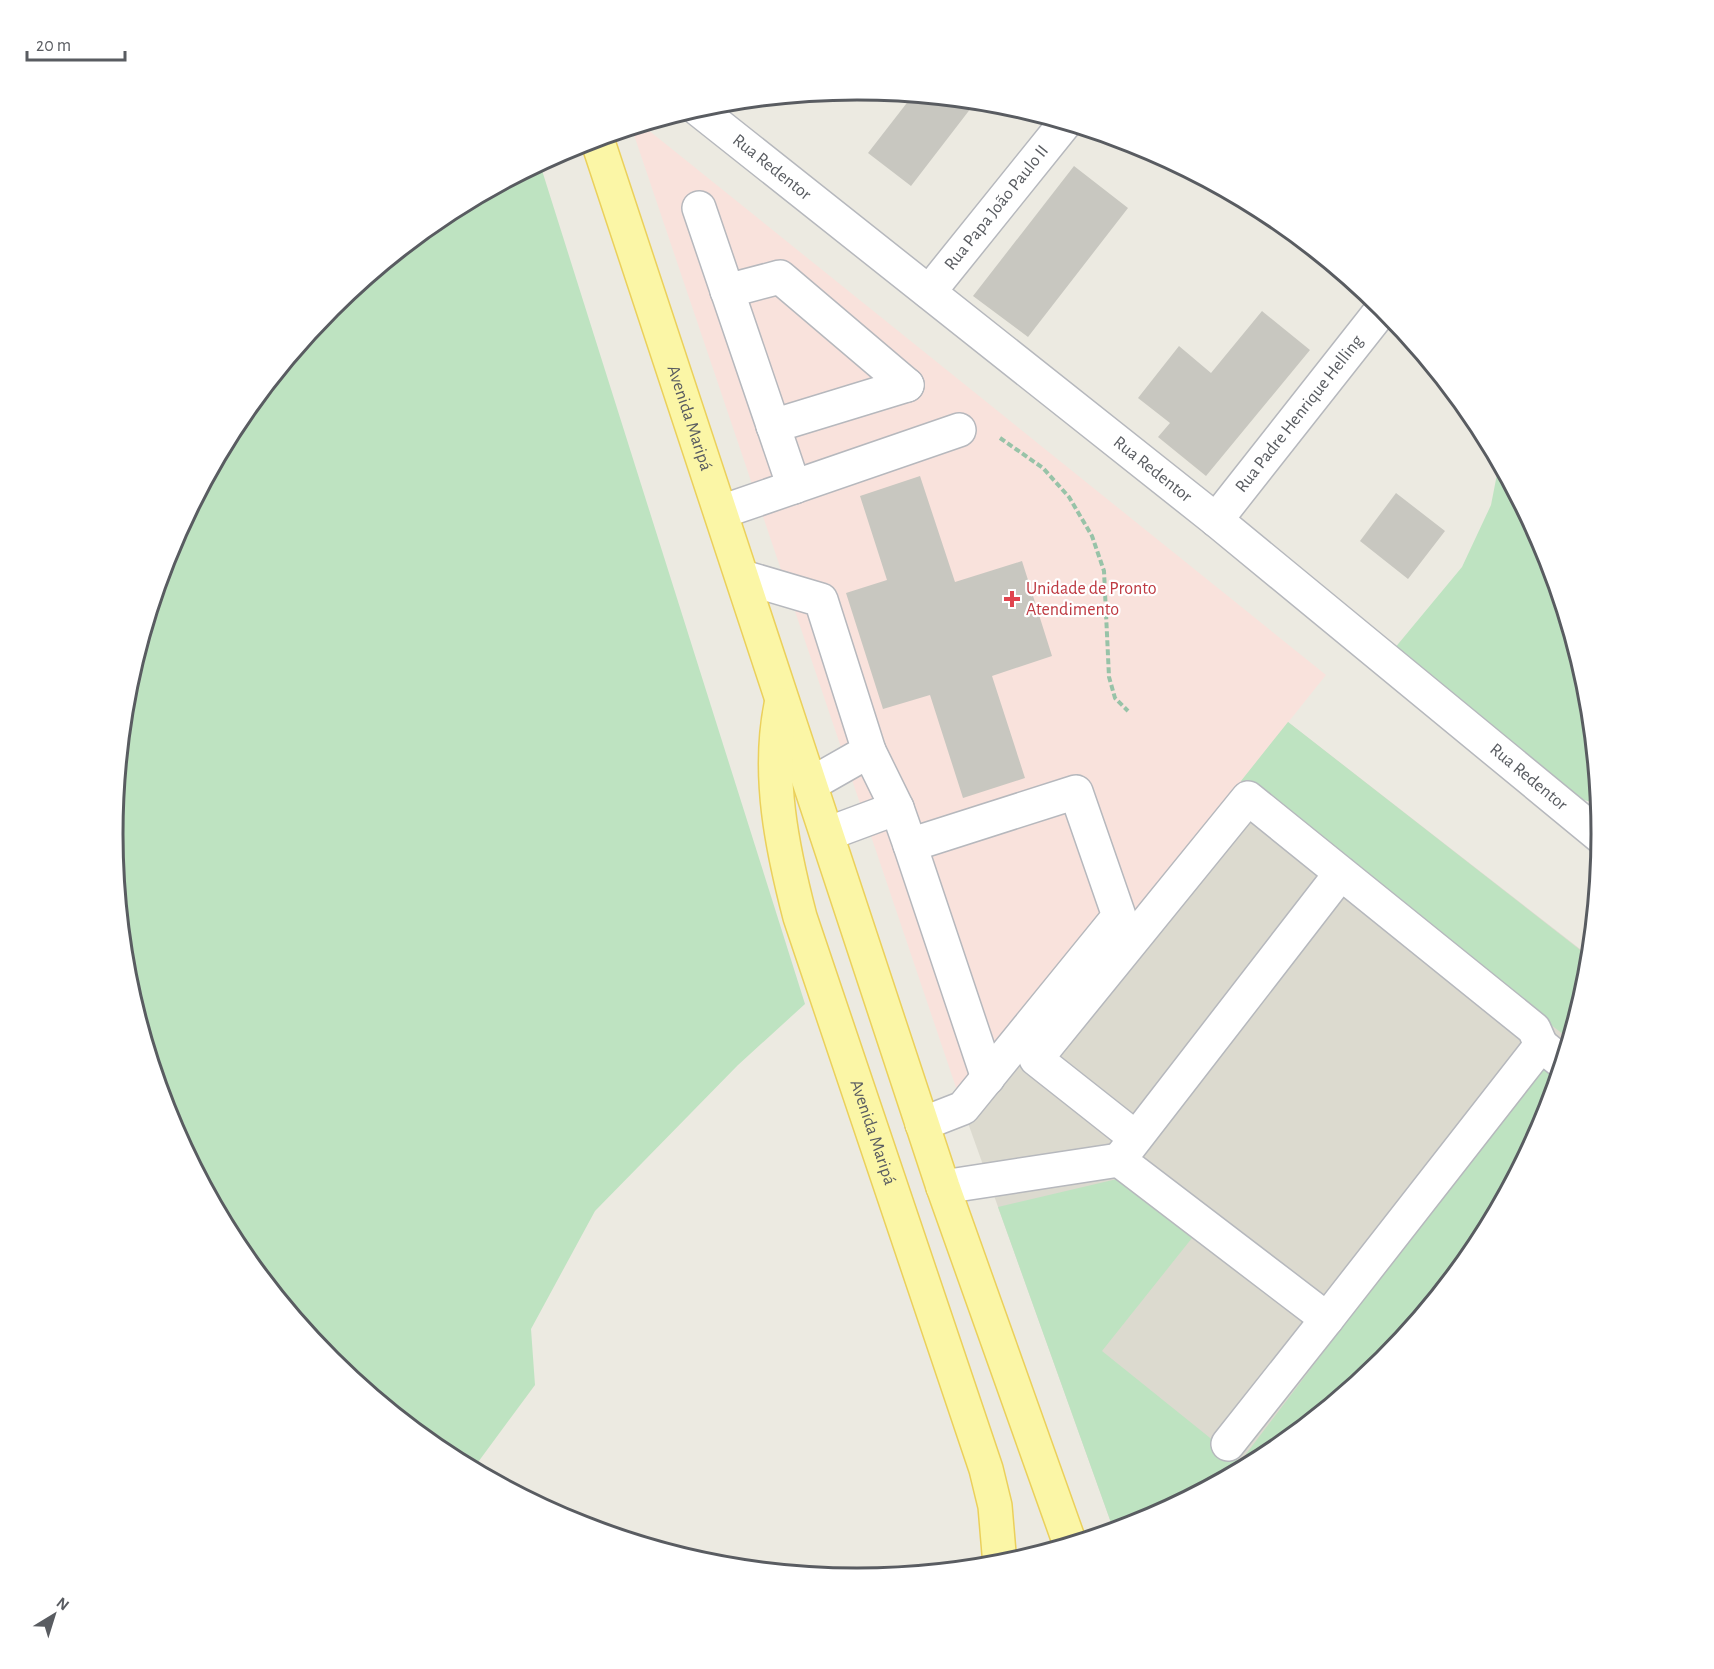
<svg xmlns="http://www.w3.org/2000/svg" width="1714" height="1669" font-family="'Alegreya Sans',sans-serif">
  <rect width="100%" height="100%" fill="#eceae1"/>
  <path fill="#dcdacf" d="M1288,722L1589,956L1587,980L1545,1120L1476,1248L1383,1361L1270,1454L1114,1531L968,1123Z"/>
  <path fill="#f9e2dc" d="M642,125L1326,675L968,1123L632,129Z"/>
  <path fill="#bee3c1" d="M540,164L805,1004L738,1065L595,1211L531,1329L535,1385L473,1469L443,1453L330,1361L238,1248L169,1119L127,979L113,834L127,689L169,549L238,421L331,308L444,215Z
    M1499,464L1545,550L1587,690L1598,804L1550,790L1394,649L1462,567L1491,505Z
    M1288,722L1589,957L1587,980L1545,1120L1476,1248L1383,1361L1270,1454L1142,1522L1114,1531L998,1207L1117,1179L1192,1238L1102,1351L1240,1462L1564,1035L1241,781Z"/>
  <path fill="#c8c7c0" d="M913,95L962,100L971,108L911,186L868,153Z
    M1074,166L1128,208L1028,337L973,296Z
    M1262,311L1310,350L1206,476L1158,437L1170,423L1138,398L1179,346L1211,373Z
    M920,476L955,582L1022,561L1052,656L992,676L1025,778L963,798L930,695L883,709L846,593L887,580L860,496Z
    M1396,493L1445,531L1408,579L1360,541Z"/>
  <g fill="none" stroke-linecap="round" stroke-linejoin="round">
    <defs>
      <g id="minor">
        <path id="s1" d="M698,109L1216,520L1601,837"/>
        <path d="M699,208L794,487"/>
        <path d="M727,291L780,277L907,385"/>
        <path id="s2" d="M929,292L1065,123"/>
        <path d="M773,426L907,385"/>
        <path d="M721,512L959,430"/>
        <path id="s3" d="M1216,520L1383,308"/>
        <path d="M743,577L821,600L869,751L811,784"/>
        <path d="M869,751L897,808"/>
        <path d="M827,834L897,808L910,845L1076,792L1119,916L963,1108L922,1124"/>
        <path d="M910,845L988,1078"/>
        <path d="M1541,1045L1562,1062"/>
        <path d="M1136,1138L1036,1059L1248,798L1534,1029L1541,1045L1327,1319L1119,1160C1193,1065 1267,969 1341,873"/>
        <path d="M943,1187L1119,1160"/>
        <path d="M1228,1444L1327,1319"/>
      </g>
      <g id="major">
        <path id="s4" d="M597,139L943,1187L1070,1544"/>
        <path id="s5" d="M781,705C767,775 782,848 800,917L986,1469L995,1506L1000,1565"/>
      </g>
    </defs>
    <use href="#minor" stroke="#b6b8bd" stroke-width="36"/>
    <use href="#major" stroke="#ebd05b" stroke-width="36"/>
    <path stroke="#98c3a8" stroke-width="4" stroke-dasharray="6 3" stroke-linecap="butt" d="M1000,438L1043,468L1069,497L1092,536L1104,571L1109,677L1115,698L1128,711"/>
    <use href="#minor" stroke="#fff" stroke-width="33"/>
    <use href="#major" stroke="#fbf6a6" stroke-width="33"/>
  </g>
  <path fill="#e0444e" stroke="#fff" stroke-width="2" d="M1009 590h6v6h6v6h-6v6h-6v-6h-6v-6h6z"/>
  <g text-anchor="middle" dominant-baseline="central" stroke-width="4.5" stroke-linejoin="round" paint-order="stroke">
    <g font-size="18" fill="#595c61" stroke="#fff">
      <text stroke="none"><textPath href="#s1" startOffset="94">Rua Redentor</textPath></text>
      <text stroke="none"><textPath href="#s2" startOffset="108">Rua Papa João Paulo II</textPath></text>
      <text stroke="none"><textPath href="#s3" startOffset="135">Rua Padre Henrique Helling</textPath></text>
      <text stroke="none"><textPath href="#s4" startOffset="294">Avenida Maripá</textPath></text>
      <text stroke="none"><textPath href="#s1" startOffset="580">Rua Redentor</textPath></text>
      <text stroke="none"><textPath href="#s1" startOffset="1066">Rua Redentor</textPath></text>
      <text stroke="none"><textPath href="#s5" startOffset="442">Avenida Maripá</textPath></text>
    </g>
    <g font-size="18" fill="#be3a42" stroke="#fff" text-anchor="start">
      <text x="1026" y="589">Unidade de Pronto<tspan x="1026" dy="21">Atendimento</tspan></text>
    </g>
  </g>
  <path d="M0 0H1714V1669H0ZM123 834a734 734 0 1 1 1468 0a734 734 0 1 1-1468 0Z" fill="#fff" fill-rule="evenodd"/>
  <path fill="none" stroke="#595c61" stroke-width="3" d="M123 834a734 734 0 1 1 1468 0a734 734 0 1 1-1468 0Z"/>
  <g transform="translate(54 1615) rotate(38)" stroke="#ffffff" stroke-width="4.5" paint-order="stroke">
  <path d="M0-4.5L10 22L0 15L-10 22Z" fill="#595c61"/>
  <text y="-9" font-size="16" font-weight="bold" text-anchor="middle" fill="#595c61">N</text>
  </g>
  <path d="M27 51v9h98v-9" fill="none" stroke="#595c61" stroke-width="3"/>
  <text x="36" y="51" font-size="18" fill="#595c61" stroke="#ffffff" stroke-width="4.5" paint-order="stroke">20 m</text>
</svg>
